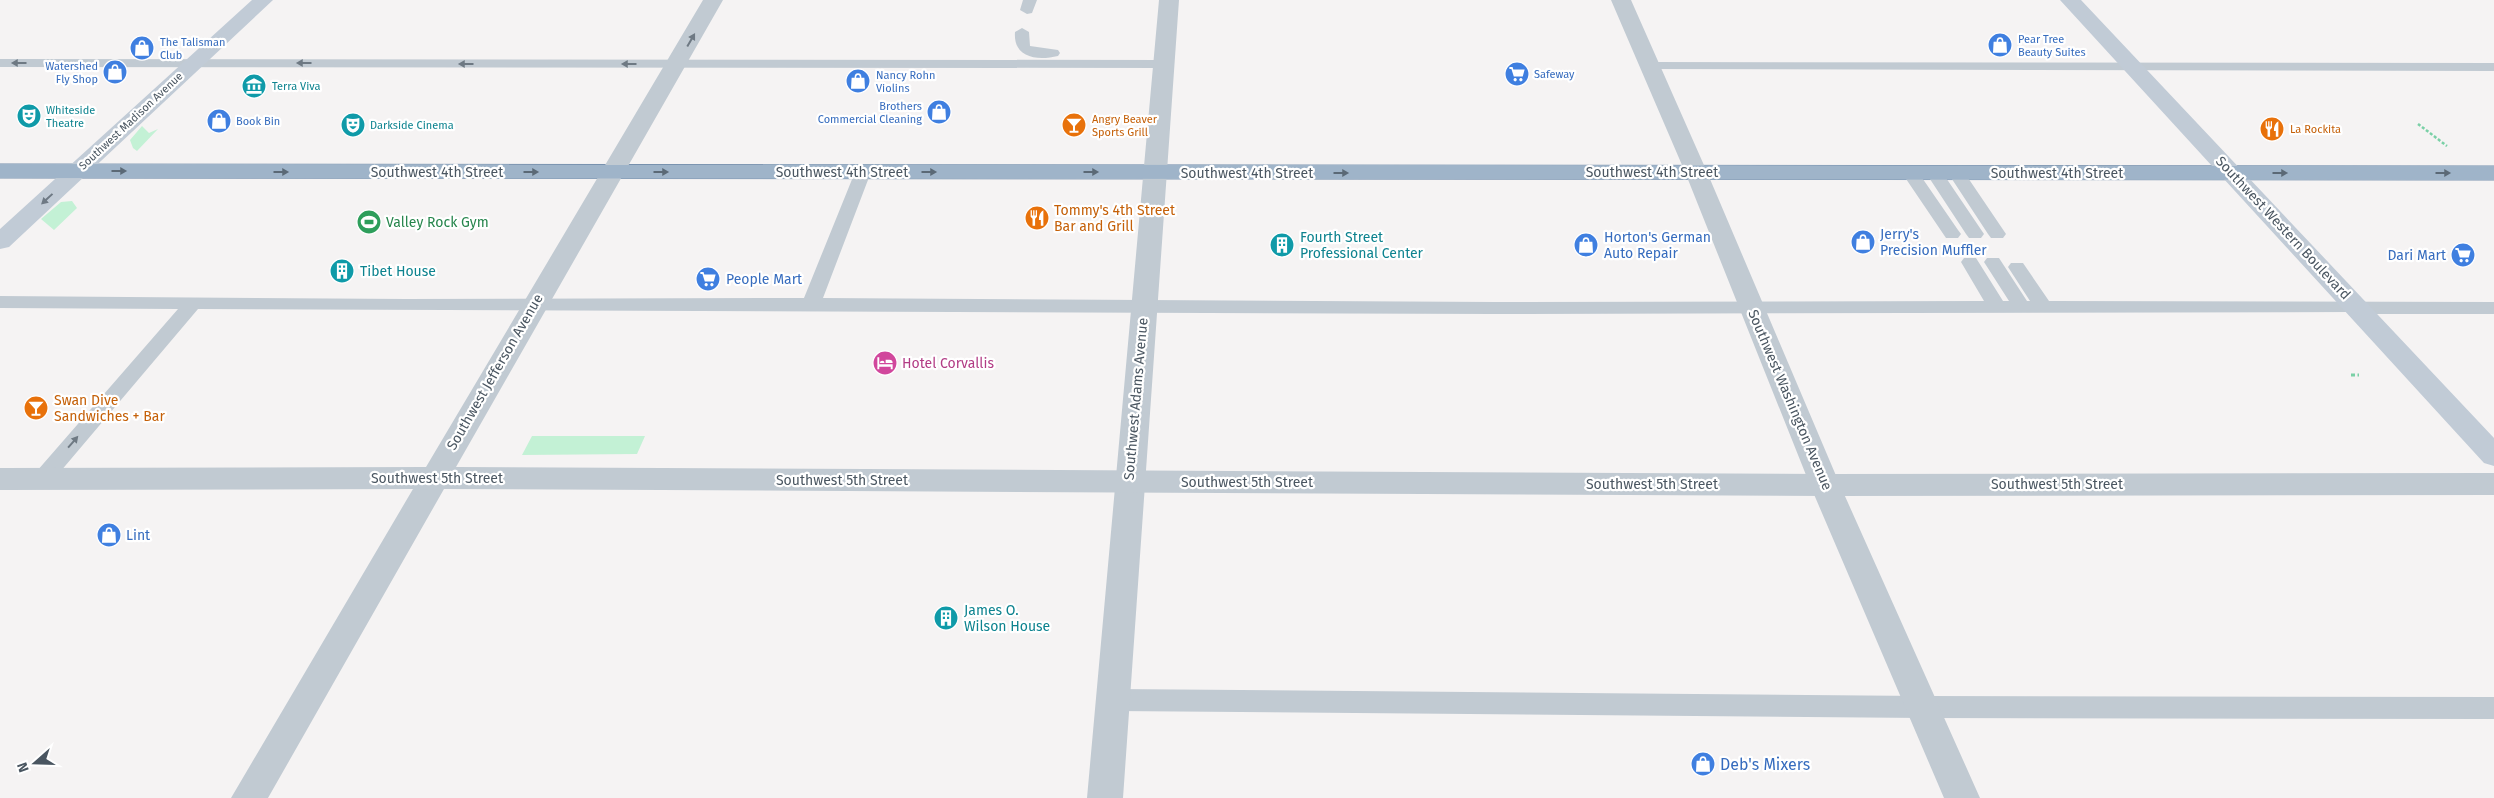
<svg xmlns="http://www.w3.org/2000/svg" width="2494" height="798" font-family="'Fira Sans',sans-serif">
  <rect width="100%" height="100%" fill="#f5f3f3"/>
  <path fill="#c3f1d5" d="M142,126L149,133L158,129L137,151L133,148L130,140Z
    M72,201L77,208L54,230L41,219L61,202Z
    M532,436H645L637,454L522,455Z"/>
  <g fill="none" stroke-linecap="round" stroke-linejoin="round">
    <defs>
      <path id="trunk" d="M0,164L2494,166V180L0,178Z"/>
    </defs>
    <use href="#trunk" stroke="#7690ad" stroke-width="1"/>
    <path stroke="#7ad0a6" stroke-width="2.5" stroke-dasharray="3 2" stroke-linecap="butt" d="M2418,124L2447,146"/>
    <path stroke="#7ad0a6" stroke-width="3" stroke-dasharray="4 2.5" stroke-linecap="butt" d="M2351,375H2359"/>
    <path fill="#c1cad2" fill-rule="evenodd" d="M1023,0H1037L1032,13L1027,14L1020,10Z
      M1022,28L1029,32L1030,46L1058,50L1060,53L1058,56C1037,61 1013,58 1015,32Z
      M0,59L1163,60L1170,64L1163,68L0,67Z
      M1650,62L2494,63V71L1645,69L1643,66Z
      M863,167L869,168L871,172L823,298L1494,302L1984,301L1961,262L1964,258H1976L2003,301H2009L1984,262L1987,258H1999L2027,301H2030L2008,267L2011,263H2023L2049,301L2494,302V314H2358L2351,312L1494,314L198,309L49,485L41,487L33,485L30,479L178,309L0,308V296L406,299L804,298L855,172L857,168Z
      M1910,168L1916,169L1958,230L1961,234L1958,238H1946L1902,173L1904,169Z
      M1934,168L1940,169L1984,234L1981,238H1969L1966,234L1926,173L1928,169Z
      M1956,168L1962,169L2006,234L2003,238H1991L1988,234L1948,173L1950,169Z
      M1114,689L1923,696L2494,697V719L1923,718L1114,711L1105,707L1102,700L1105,693Z"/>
    <path fill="#c1cad2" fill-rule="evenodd" d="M1159,0H1179L1123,798H1087Z
      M1611,0H1631L1707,172L1840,485L1980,798H1944L1810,485L1685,172Z"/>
    <path fill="#c1cad2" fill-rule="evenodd" d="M703,0H723L456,467L1825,474L2494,473V495L1825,496L444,489L268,798H231L413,489L0,490V468L426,467Z"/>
    <path fill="#c1cbd6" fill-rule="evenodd" d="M252,0H273L9,247L0,249V229Z
      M2060,0H2081L2494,438V466L2484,463Z"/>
    <use href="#trunk" fill="#9fb4c9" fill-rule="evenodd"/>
  </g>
  <defs><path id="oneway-solid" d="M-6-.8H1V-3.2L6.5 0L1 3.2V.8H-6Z" transform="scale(1.25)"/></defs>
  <g fill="#6e7983">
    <use href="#oneway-solid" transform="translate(691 40) rotate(-60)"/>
    <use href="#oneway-solid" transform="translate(19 63) rotate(-180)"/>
    <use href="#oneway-solid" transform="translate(304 63) rotate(-180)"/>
    <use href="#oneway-solid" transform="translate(466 64) rotate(-180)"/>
    <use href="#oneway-solid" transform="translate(629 64) rotate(180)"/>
    <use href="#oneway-solid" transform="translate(73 442) rotate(-49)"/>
  </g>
  <g fill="#5b6976">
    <use href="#oneway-solid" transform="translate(119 171)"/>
    <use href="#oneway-solid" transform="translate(281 172)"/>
    <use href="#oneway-solid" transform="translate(531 172)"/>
    <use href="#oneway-solid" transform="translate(661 172)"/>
    <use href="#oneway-solid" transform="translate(929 172)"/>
    <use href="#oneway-solid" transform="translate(1091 172)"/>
    <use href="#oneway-solid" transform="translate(1341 173)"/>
    <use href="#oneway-solid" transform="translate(2280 173)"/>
    <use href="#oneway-solid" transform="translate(2443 173)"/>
  </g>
  <use fill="#6e7984" href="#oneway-solid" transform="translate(47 199) rotate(137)"/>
  <defs>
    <symbol id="shop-disc" viewBox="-11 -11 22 22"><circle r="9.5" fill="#3f7fe0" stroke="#fff"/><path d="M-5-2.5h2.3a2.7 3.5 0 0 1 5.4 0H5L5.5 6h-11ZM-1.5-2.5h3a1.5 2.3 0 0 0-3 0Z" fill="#fff"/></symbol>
    <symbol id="supermarket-disc" viewBox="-11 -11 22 22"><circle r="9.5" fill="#3f7fe0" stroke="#fff"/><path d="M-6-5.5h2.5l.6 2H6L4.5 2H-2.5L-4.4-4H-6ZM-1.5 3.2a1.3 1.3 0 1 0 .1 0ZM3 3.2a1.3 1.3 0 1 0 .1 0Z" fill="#fff"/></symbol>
    <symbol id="museum-disc" viewBox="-11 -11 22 22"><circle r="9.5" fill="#0f9aa8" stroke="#fff"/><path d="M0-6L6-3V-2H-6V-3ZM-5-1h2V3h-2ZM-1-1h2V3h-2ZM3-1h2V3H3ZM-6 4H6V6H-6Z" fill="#fff"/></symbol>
    <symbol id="theatre-disc" viewBox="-11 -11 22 22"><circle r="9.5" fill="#0f9aa8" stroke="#fff"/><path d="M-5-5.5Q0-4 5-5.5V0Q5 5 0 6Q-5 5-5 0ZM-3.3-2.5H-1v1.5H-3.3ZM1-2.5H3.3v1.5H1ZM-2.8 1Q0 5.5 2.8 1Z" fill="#fff"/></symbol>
    <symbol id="bar-disc" viewBox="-11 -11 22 22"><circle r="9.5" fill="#e8710a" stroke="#fff"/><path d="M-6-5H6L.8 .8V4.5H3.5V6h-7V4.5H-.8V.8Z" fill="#fff"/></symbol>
    <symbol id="restaurant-disc" viewBox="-11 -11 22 22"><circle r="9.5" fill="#e8710a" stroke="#fff"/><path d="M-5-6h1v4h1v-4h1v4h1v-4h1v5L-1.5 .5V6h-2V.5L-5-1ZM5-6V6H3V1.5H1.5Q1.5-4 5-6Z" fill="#fff"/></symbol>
    <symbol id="stadium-disc" viewBox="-11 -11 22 22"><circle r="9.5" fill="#2e9e5b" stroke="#fff"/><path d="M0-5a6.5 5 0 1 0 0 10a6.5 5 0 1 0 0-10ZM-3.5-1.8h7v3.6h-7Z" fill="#fff"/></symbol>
    <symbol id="building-disc" viewBox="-11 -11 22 22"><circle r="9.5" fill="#0f9aa8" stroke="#fff"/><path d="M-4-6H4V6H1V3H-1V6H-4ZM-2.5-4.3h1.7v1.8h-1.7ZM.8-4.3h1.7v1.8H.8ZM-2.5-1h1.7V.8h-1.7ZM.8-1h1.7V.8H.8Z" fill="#fff"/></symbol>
    <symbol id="hotel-disc" viewBox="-11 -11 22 22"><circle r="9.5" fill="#d1479c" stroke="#fff"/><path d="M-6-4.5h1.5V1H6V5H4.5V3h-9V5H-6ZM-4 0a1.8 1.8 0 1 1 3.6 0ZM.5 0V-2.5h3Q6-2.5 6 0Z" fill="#fff"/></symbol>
  </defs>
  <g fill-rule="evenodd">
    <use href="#shop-disc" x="1986" y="31" width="28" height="28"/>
    <use href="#shop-disc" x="128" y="34" width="28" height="28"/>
    <use href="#shop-disc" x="101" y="58" width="28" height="28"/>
    <use href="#supermarket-disc" x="1503" y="60" width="28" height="28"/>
    <use href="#shop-disc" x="844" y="67" width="28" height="28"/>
    <use href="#museum-disc" x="240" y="72" width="28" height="28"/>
    <use href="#shop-disc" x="925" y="98" width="28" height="28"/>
    <use href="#theatre-disc" x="15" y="102" width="28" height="28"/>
    <use href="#shop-disc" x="205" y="107" width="28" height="28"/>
    <use href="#theatre-disc" x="339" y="111" width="28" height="28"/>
    <use href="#bar-disc" x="1060" y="111" width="28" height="28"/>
    <use href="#restaurant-disc" x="2258" y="115" width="28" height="28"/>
    <use href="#restaurant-disc" x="1023" y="204" width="28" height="28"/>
    <use href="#stadium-disc" x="355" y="208" width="28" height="28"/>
    <use href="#shop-disc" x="1849" y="228" width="28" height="28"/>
    <use href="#building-disc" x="1268" y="231" width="28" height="28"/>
    <use href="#shop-disc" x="1572" y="231" width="28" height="28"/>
    <use href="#supermarket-disc" x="2449" y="241" width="28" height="28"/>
    <use href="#building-disc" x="328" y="257" width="28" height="28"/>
    <use href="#supermarket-disc" x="694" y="265" width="28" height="28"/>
    <use href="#hotel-disc" x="871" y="349" width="28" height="28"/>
    <use href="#bar-disc" x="22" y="394" width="28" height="28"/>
    <use href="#shop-disc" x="95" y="521" width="28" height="28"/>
    <use href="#building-disc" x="932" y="604" width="28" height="28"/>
    <use href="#shop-disc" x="1689" y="750" width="28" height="28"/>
  </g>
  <g text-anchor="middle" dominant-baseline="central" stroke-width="4.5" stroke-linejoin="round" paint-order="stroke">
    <g font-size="11" fill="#366cbe" stroke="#fff" text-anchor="start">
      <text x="2018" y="39">Pear Tree<tspan x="2018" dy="13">Beauty Suites</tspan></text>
      <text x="160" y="42">The Talisman<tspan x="160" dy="13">Club</tspan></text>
      <text x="98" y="66" text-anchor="end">Watershed<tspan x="98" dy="13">Fly Shop</tspan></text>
      <text x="1534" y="74">Safeway</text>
      <text x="876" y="75">Nancy Rohn<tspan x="876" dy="13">Violins</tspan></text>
      <text x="922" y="106" text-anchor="end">Brothers<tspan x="922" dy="13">Commercial Cleaning</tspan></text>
      <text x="236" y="121">Book Bin</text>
    </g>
    <g font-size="11" fill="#0d838f" stroke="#fff" text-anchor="start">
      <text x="272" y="86">Terra Viva</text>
      <text x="46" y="110">Whiteside<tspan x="46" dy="13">Theatre</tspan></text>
      <text x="370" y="125">Darkside Cinema</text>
    </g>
    <g font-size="11" fill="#c56008" stroke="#fff" text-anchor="start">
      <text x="1092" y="119">Angry Beaver<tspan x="1092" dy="13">Sports Grill</tspan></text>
      <text x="2290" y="129">La Rockita</text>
    </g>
    <g font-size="11" fill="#4a5661" stroke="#fff">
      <text transform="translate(131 121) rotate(-43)">Southwest Madison Avenue</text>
    </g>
    <g font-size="14" fill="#4a5661" stroke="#fff">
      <text x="437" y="172">Southwest 4th Street</text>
      <text x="842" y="172">Southwest 4th Street</text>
      <text x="1652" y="172">Southwest 4th Street</text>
      <text x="1247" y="173">Southwest 4th Street</text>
      <text x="2057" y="173">Southwest 4th Street</text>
      <text transform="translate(2283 228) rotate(47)">Southwest Western Boulevard</text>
      <text transform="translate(495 372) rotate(-60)">Southwest Jefferson Avenue</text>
      <text transform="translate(1136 399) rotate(-85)">Southwest Adams Avenue</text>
      <text transform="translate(1790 400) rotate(67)">Southwest Washington Avenue</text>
      <text x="437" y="478">Southwest 5th Street</text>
      <text x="842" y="480">Southwest 5th Street</text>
      <text x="1247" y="482">Southwest 5th Street</text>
      <text x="1652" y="484">Southwest 5th Street</text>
      <text x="2057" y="484">Southwest 5th Street</text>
    </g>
    <g font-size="14" fill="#c56008" stroke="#fff" text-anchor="start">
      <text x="1054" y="210">Tommy's 4th Street<tspan x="1054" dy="16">Bar and Grill</tspan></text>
      <text x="54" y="400">Swan Dive<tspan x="54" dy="16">Sandwiches + Bar</tspan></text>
    </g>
    <g font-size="14" fill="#27864d" stroke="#fff" text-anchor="start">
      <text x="386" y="222">Valley Rock Gym</text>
    </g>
    <g font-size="14" fill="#366cbe" stroke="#fff" text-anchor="start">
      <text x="1880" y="234">Jerry's<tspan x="1880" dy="16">Precision Muffler</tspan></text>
      <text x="1604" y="237">Horton's German<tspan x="1604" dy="16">Auto Repair</tspan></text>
      <text x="2446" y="255" text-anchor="end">Dari Mart</text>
      <text x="726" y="279">People Mart</text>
      <text x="126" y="535">Lint</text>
    </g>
    <g font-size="14" fill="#0d838f" stroke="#fff" text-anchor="start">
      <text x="1300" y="237">Fourth Street<tspan x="1300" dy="16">Professional Center</tspan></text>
      <text x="360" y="271">Tibet House</text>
      <text x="964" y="610">James O.<tspan x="964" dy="16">Wilson House</tspan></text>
    </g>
    <g font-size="14" fill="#b23c85" stroke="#fff" text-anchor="start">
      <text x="902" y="363">Hotel Corvallis</text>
    </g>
    <g font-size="16" fill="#366cbe" stroke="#fff" text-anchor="start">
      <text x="1720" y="764">Deb's Mixers</text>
    </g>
  </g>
  <g transform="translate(35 763) rotate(250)" stroke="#ffffff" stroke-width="4" paint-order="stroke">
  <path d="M0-4L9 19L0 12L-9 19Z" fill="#4a5661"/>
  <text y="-8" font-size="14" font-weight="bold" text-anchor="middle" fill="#4a5661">N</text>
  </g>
</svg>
